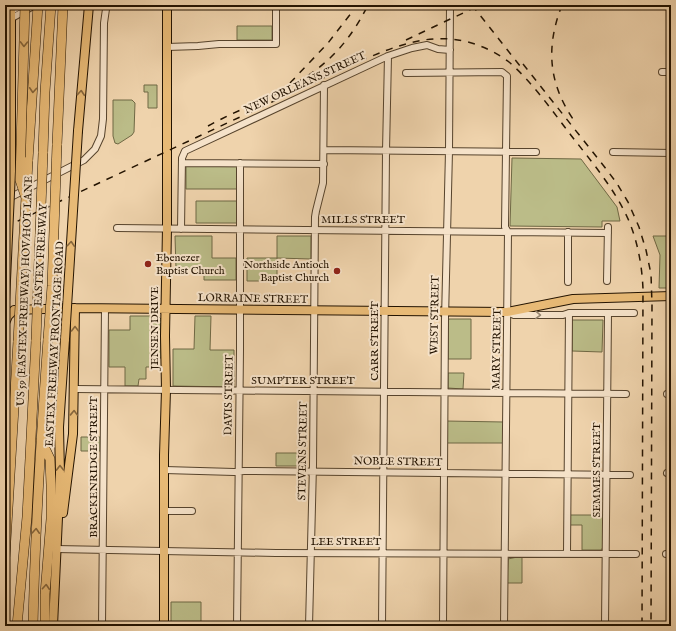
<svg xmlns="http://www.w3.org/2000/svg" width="676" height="631" font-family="'IM FELL English',serif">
  <rect width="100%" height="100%" fill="#efd3ac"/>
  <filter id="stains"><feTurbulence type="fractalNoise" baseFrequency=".005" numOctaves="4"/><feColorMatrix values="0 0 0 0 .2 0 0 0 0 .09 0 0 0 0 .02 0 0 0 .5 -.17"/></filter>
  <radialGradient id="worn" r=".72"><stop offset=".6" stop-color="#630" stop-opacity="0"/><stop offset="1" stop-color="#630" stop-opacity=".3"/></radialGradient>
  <path fill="#bbbc88" stroke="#6f6844" d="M237,26H272V40H237Z
    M144,85H157V108H148V92H144Z
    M113,100H132L135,103L134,132L132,135L118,144L115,143L113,136Z
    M512,158L581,159L617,207L620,221H602V227L510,226Z
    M186,166H237L238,168V189H186Z
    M196,201H238V223H196Z
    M175,236H212V258H236V280H204V269H176Z
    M277,236H311V259L277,258V281H247V258H277Z
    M653,236H671V288H659L660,255Z
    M130,316H158L161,319V358H152V367H146V379H139L138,386H125V367H109V330H130Z
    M195,316H211L210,350H234V387L173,386V349H194Z
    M449,319H471V359H448V321Z
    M572,320H603L602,352L572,351Z
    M448,373H464L463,389L448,388Z
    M446,421L504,422V443H446Z
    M81,437H100V451H81Z
    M276,453H306V466H276Z
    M668,480H671V548H668Z
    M569,515H604V546L601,550H582V525H569Z
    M522,556V583H507L508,559Z
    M667,561H671V626H667Z
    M171,602H201V626L171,625Z"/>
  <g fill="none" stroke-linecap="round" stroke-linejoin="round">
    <defs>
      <path id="minor" d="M5,15L22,5
        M5,22L35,5
        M167,47L198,46L219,44H276V5
        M662,72H671
        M406,73L502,72L507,76L505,227L508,232L504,626
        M324,150L536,152
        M613,152L671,153
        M182,163L324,164
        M5,200L84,160L95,149L101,136L103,119L104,23L106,9L108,5
        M117,228L608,233
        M181,229L182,158L185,151L388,56L412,48L427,45L438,49L450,50
        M607,281L608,227
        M568,282V232
        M507,312L514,315H563L569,313H634
        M75,389L626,394
        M667,394H671
        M165,470L234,472L244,471L630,475
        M667,473L671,474
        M165,511H192
        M56,549L276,553L636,554
        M567,554L569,313
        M666,554H671
        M102,626L105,309
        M237,626L240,350V163
        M309,626L313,465L315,217L316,211L323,183L324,85
        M382,626L386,151L388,56
        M443,626L445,319L449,151L450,5
        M605,626L608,313"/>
      <path id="major" d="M11,5V171
        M78,131L89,5
        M5,323L8,316L14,310L75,308L507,312L573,299L671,296
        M63,513L73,434L75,308
        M53,626L60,474L59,427L65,339
        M164,626V455L166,390L165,336L167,228V5"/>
      <path id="highway" d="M57,145L63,5
        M43,153L45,92L51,5
        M28,161L38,5
        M41,440L50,459L51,485V519L45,594V626
        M5,558L18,341
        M17,626L27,517L36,340
        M33,626C35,530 41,435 48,339"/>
    </defs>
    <use href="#minor" stroke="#56432c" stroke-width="8"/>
    <use href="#major" stroke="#231301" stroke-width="10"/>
    <use href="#highway" stroke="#231301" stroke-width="10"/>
    <use href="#minor" stroke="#f5e2c9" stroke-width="6"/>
    <use href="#major" stroke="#e8ba76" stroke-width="8"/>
    <use href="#highway" stroke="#e8ba76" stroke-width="9"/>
    <path stroke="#231301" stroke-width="1.5" stroke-dasharray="7 7" stroke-linecap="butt" d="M472,5L524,71
      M562,5C546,46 548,82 573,119
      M406,40L480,5
      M360,61C396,46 429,32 468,42C483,46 497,53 509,62C532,82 551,109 570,134C591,161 615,189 629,221C638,243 642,266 643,289L642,626
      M523,64L603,165L616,182L628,202L639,227L646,250L651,274L652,305L651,626
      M290,83L328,43L352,12
      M208,126C226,116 245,108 263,100C313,77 343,55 368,5
      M5,227L364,59"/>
    <defs>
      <path id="major-bridge" d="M5,302L11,171
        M65,339L78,131"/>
      <path id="highway-bridge" d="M25,5L20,180L26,198
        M48,339L52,286L57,145
        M36,340L43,153
        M18,341L28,161"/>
    </defs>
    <use href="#major-bridge" stroke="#231301" stroke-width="10" stroke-linecap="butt"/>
    <use href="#highway-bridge" stroke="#231301" stroke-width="10" stroke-linecap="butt"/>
    <use href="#major-bridge" stroke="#e8ba76" stroke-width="8"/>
    <use href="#highway-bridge" stroke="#e8ba76" stroke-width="9"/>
  </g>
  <defs><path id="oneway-chevron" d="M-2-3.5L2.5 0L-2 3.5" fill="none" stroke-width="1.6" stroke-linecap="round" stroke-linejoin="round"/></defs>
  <g stroke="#86663c">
    <use href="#oneway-chevron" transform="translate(24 44) rotate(91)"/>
    <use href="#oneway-chevron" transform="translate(33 90) rotate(94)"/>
    <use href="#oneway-chevron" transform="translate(81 93) rotate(-85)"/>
    <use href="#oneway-chevron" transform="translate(71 244) rotate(-86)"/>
    <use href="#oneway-chevron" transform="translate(75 329) rotate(-90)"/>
    <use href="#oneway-chevron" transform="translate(74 413) rotate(-88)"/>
    <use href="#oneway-chevron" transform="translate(60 468) rotate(-91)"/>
    <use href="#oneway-chevron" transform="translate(36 531) rotate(-87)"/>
    <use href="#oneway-chevron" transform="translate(46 587) rotate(-86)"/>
  </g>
  <use stroke="#96856f" href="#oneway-chevron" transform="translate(538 315) rotate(1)"/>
  <g fill="#8f2418" stroke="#f5e2c9" stroke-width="1.5">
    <circle cx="148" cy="264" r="4"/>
    <circle cx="337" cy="271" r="4"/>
  </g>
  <g text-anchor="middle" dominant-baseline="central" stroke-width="4" stroke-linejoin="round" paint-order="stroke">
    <g font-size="11" fill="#231301" stroke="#f5e2c9">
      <text transform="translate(305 83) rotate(-25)">NEW ORLEANS STREET</text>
      <text x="363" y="220">MILLS STREET</text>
      <text transform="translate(41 255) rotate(-87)">EASTEX FREEWAY</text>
      <text transform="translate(25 291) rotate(-88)">US 59 (EASTEX FREEWAY) HOV/HOT LANE</text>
      <text transform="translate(253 299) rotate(1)">LORRAINE STREET</text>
      <text transform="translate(435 315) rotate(-89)">WEST STREET</text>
      <text transform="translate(155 328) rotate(-90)">JENSEN DRIVE</text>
      <text transform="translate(375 341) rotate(-90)">CARR STREET</text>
      <text transform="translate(55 344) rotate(-87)">EASTEX FREEWAY FRONTAGE ROAD</text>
      <text transform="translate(497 349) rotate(-89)">MARY STREET</text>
      <text x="303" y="381">SUMPTER STREET</text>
      <text transform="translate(229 395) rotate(-89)">DAVIS STREET</text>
      <text transform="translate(303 451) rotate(-89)">STEVENS STREET</text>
      <text transform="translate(398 462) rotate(1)">NOBLE STREET</text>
      <text transform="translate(94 467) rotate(-90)">BRACKENRIDGE STREET</text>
      <text transform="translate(597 470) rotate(-90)">SEMMES STREET</text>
      <text x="346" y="542">LEE STREET</text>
    </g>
    <g font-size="11" fill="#231301" stroke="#f5e2c9" text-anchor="start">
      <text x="156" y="258">Ebenezer<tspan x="156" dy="13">Baptist Church</tspan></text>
      <text x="329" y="265" text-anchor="end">Northside Antioch<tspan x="329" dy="13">Baptist Church</tspan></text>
    </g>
  </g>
  <rect width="676" height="631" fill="none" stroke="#efd3ac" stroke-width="20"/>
  <rect x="6" y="6" width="664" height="619" fill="none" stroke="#231301" stroke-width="2"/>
  <rect x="10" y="10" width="656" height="611" fill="none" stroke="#231301"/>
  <rect width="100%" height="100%" filter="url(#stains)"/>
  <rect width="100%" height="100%" fill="url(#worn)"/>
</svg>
